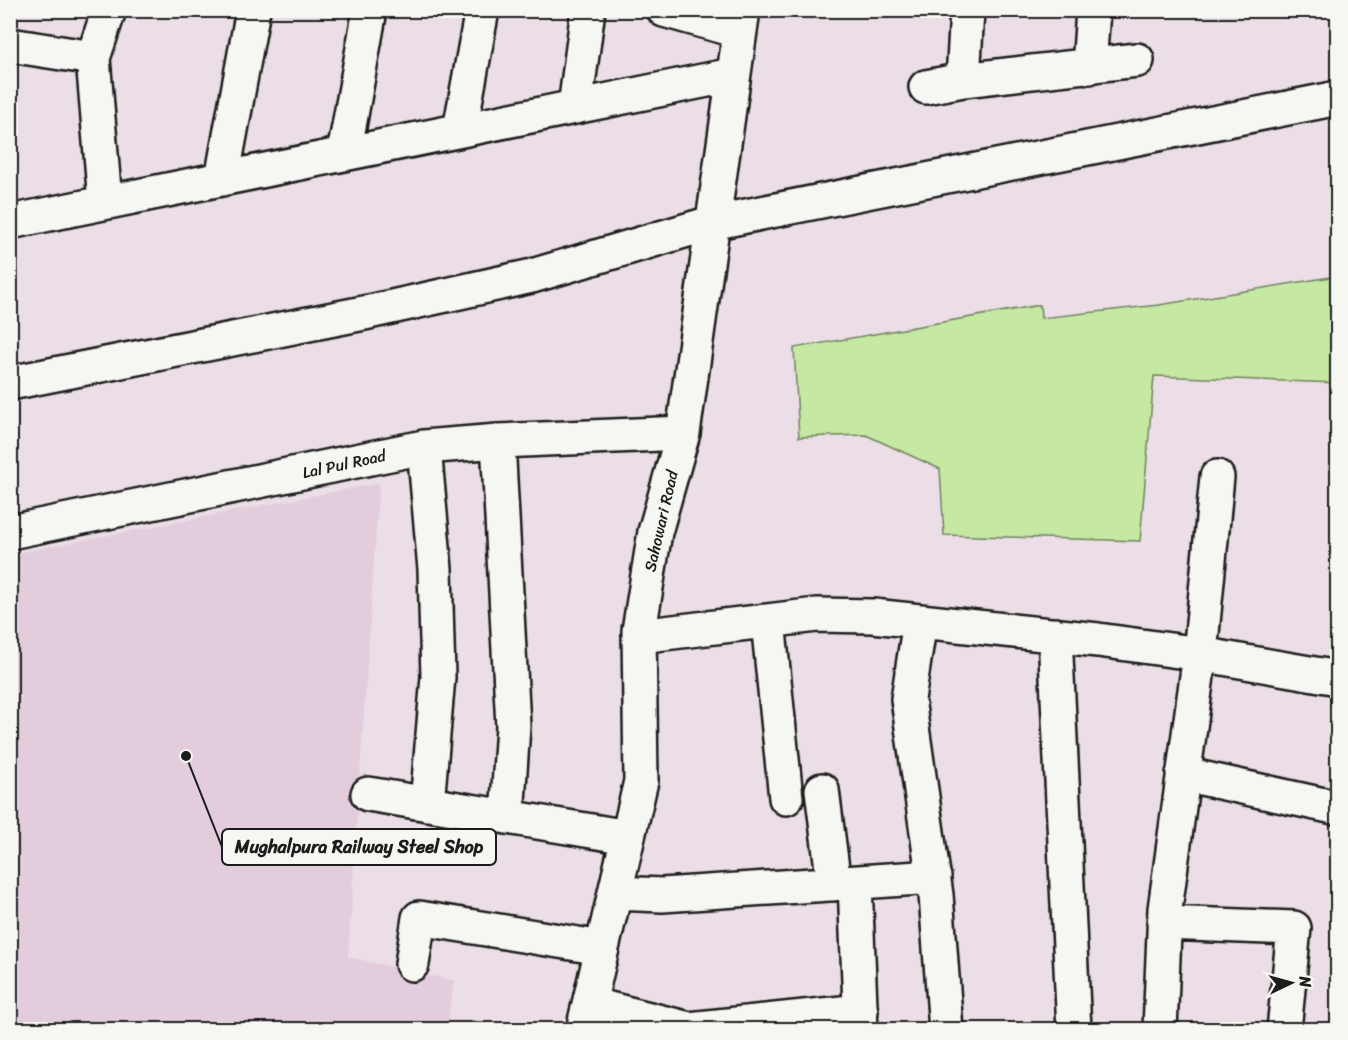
<svg xmlns="http://www.w3.org/2000/svg" width="1348" height="1040" font-family="Sriracha,sans-serif">
  <rect width="100%" height="100%" fill="#ebdee6"/>
  <filter id="ink" filterUnits="userSpaceOnUse"><feTurbulence type="fractalNoise" baseFrequency=".0167" numOctaves="2"/><feDisplacementMap in="SourceGraphic" scale="12" xChannelSelector="R" yChannelSelector="G"/><feConvolveMatrix kernelMatrix="1 2 1 2 8 2 1 2 1" color-interpolation-filters="sRGB"/></filter>
  <g filter="url(#ink)">
    <path fill="#e3cddd" d="M379,483L348,957L454,981L447,1029L11,1030V554Z"/>
    <path fill="#c5e8a2" stroke="#70825f" stroke-width="1.5" d="M1337,276V383L1154,376L1140,541L944,535L940,469L866,435L799,437L794,348L1040,305L1041,318L1159,305Z"/>
    <g fill="none" stroke-linecap="round" stroke-linejoin="round">
      <defs>
        <path id="minor" d="M664,10L739,31
          M10,45L93,58L105,202
          M93,58L109,10
          M1089,67L1093,10
          M963,80L967,10
          M926,87L963,80L1137,60
          M575,107L588,10
          M460,130L482,10
          M344,154L370,10
          M222,179L253,10
          M10,222L732,75
          M10,383L369,312L532,276L711,223L1338,98
          M498,441L513,726L507,817
          M424,447L435,569L438,677L427,804
          M10,532L424,447L498,441L683,433
          M768,621L786,798
          M920,621L908,699L936,895L946,1030
          M1055,635L1074,1030
          M639,636L817,615L873,616L1098,640L1200,654L1338,678
          M1183,774L1338,808
          M822,790L834,884
          M368,794L628,837
          M855,883L861,1030
          M615,893L662,895L934,877
          M1164,923L1294,928L1284,1030
          M412,964L419,918L602,948
          M589,1004L689,1029L861,1011
          M583,1030L641,781L639,631L655,532L683,433L743,10
          M1160,1030L1165,909L1200,654L1217,477"/>
      </defs>
      <use href="#minor" stroke="#1c1c1c" stroke-width="38"/>
      <use href="#minor" stroke="#f6f6f2" stroke-width="33"/>
    </g>
  </g>
  <g text-anchor="middle" dominant-baseline="central" stroke-width="5" stroke-linejoin="round" paint-order="stroke">
    <g font-size="16" fill="#1c1c1c" stroke="#f6f6f2">
      <text transform="translate(344 464) rotate(-12)">Lal Pul Road</text>
      <text transform="translate(661 521) rotate(-77)">Sahowari Road</text>
    </g>
  </g>
  <path fill="none" stroke="#1c1c1c" stroke-width="2" d="M186 756L222 847"/>
  <circle fill="#1c1c1c" stroke="#f6f6f2" stroke-width="2" cx="186" cy="756" r="6"/>
  <rect fill="#f6f6f2" stroke="#1c1c1c" stroke-width="2" x="222" y="829" width="274" height="36" rx="6"/>
  <g font-size="18" text-anchor="middle" font-weight="bold" fill="#1c1c1c">
    <text x="359" y="853">Mughalpura Railway Steel Shop</text>
  </g>
  <rect width="1348" height="1040" fill="none" stroke="#f6f6f2" stroke-width="36"/>
  <rect x="18" y="18" width="1312" height="1004" fill="none" stroke="#1c1c1c" stroke-width="2" filter="url(#ink)"/>
  <g transform="translate(1291 983) rotate(85)" stroke="#f6f6f2" stroke-width="4.5" paint-order="stroke">
  <path d="M0-4.5L10 22L0 15L-10 22Z" fill="#1c1c1c"/>
  <text y="-9" font-size="16" font-weight="bold" text-anchor="middle" fill="#1c1c1c">N</text>
  </g>
</svg>
